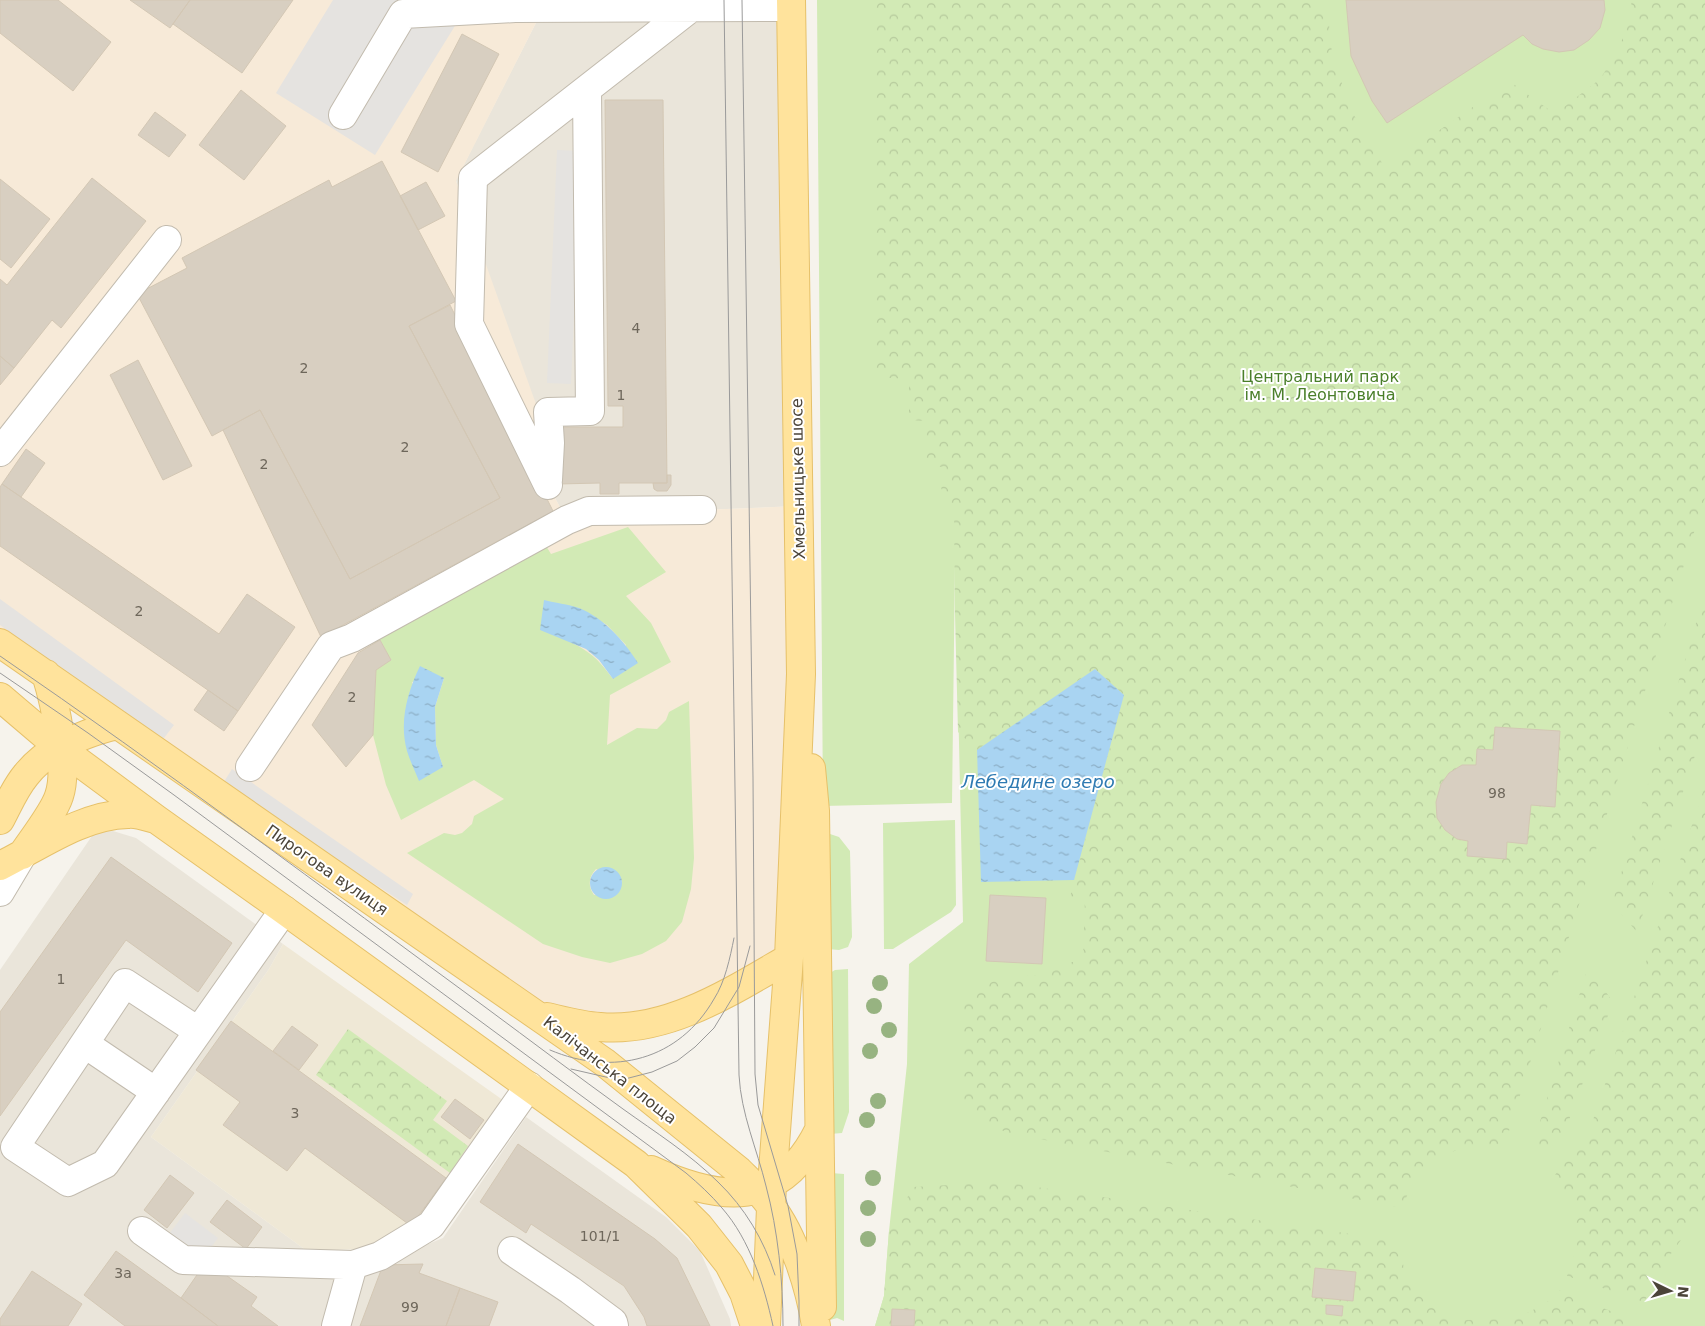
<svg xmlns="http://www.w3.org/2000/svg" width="1705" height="1326" font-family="'DejaVu Sans',sans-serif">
  <defs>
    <pattern id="forest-crowns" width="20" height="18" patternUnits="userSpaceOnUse" patternTransform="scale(1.25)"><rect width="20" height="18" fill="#d2eab5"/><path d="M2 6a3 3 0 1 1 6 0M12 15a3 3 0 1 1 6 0" fill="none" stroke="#b6ca9c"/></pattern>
    <pattern id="water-ripples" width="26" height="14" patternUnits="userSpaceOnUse" patternTransform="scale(1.25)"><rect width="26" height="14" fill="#a9d4f2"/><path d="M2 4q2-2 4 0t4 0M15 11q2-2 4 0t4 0" fill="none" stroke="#8caec5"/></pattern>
  </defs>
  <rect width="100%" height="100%" fill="#f6f3ec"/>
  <path fill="#eae5da" d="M544,7H791L798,506L702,510L567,520L548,485L456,180Z
    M113,831L136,838L283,944L269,969L151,1137L333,1270L382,1263L443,1238L526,1117L666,1217L700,1251L730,1319L731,1326H0V970L94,833Z"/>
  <path fill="#f7ead8" d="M0,0H544V7L456,181L550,443L548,485L567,520L702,510L798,506L789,958L663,1021L538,1016L0,643Z"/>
  <path fill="#efe8d6" d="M283,944L507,1103L424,1223L361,1249L307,1251L151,1137L269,969Z"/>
  <path fill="#d2eab5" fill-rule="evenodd" d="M817,0H1705V1326H875L884,1296L889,1231L907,1064L909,964L963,922L955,563L952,803L823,806Z
    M628,527L666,572L626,596L651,623L671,662L610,695L607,745L637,728L657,729L666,720L669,712L689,701L694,858L691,889L682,922L666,941L642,954L610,963L582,957L543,944L407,853L444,833L455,835L462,833L472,824L474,816L504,799L474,780L401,820L386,785L373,735L376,670L391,660L380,640L357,651L538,533L551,554ZM579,608L607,625L626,645L613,679C597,657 589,651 565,639ZM444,678L435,707L436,745L443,767L412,682ZM596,869L622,881L619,892L594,895C588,886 588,878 596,869Z
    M955,820L956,905L951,912L893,949H884L883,823Z
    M827,833L839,837L850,851L852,937L848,947L839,950L828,949Z
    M848,969L849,1112L842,1133L830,1134V973L835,970Z
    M831,1173L844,1174V1321L837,1318L830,1320Z"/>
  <path fill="url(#forest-crowns)" d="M875,0H1324L1328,15L1332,54L1351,110L1385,168L1503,86L1512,83L1555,114L1600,79L1618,51L1632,12L1631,0H1705V497L1505,1144L1464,1146L1431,1163L1411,1186L1402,1208L1008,1133L961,1112L963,995L1003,977L1045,975L1072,962H1083L1085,897H1070L1124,695L1095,669L977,750L958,732L955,614L954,505L940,504L943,467L924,466L925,421L909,420V379L874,377Z
    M1705,593V725L1637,932L1612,904Z
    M1705,786V1208L1672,1252L1644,1302L1567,1276L1577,1246L1574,1209L1561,1183L1555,1175L1591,1126Z
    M1588,967L1613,1002L1569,1120L1549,1153L1534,1141Z
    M348,1029L447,1101L433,1120L468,1146L450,1173L316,1075Z
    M1002,1182L1398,1241L1405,1273L1433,1305L1464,1320L1516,1319L1546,1303L1559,1290L1635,1321L1633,1326H875L884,1296L889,1231L913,1187Z"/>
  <path fill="#e5e3e0" d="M333,0H471L375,155L276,93Z
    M557,150L581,151L571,384L547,383Z
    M0,599L174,725L161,742L0,625Z
    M232,769L413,894L407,905L222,785Z
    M185,1213L218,1238L199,1263L166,1238Z"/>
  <path fill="url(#water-ripples)" d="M544,600C555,603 568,604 579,608C604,618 624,641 638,663L613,679L599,660L586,649L540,630Z
    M420,666L444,678L435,707L436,745L443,767L419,781C415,771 410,761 407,751C399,722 407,693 420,666Z
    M1095,669L1124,695L1074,880L981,882L977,750Z
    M590 883a16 16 0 1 1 32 0a16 16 0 1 1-32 0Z"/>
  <path fill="#d8cfc1" stroke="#d3c7b4" d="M0,0H58L111,42L73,91L0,33Z
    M130,0H190L170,28Z
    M190,0H293L242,73L173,24Z
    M1346,0H1604L1605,10L1600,28L1589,40L1574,50L1559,52L1543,49L1532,44L1523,35L1387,123L1372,101L1351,56Z
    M462,34L499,54L438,172L401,152Z
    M241,90L286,126L244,180L199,145Z
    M605,100H663L667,483H619V494H600V483L558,484L557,427H623V406H608Z
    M155,112L186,135L169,157L138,135Z
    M382,161L456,301L409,326L500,498L350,579L260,410L212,436L137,294L187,268L182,258L329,180L332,187Z
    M92,178L146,221L61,328L52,320L14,368L0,356V279L7,285Z
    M0,179L50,219L11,268L0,259Z
    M426,182L445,216L418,230L400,196Z
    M450,305L553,511L321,637L223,430L260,410L350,579L500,498L409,326Z
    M0,356L14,368L0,385Z
    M138,360L192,466L163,480L110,375Z
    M26,449L45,463L21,497L2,484Z
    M667,475H671V485L667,491H657L654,489L653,483H667Z
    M2,484L219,634L247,594L295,627L238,711L0,546V487Z
    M380,640L391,660L376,670L373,735L346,767L312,725L358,653Z
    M208,690L238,711L224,731L194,710Z
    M1495,727L1560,731L1555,807L1531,805L1527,844L1507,842L1506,859L1467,856L1468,841L1457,839L1445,830L1437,818L1436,802L1441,784L1449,773L1462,765H1476L1477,749L1493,750Z
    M111,857L232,943L198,992L126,940L0,1116V1012Z
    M990,895L1046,898L1042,964L986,961Z
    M231,1021L446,1178L411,1226L305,1148L287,1171L223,1125L240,1102L196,1070Z
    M292,1026L318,1045L299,1070L273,1051Z
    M455,1099L484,1120L470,1139L441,1117Z
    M518,1144L655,1239L677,1258L710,1326H647L644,1317L624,1286L531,1224L526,1233L480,1202Z
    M170,1175L194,1193L167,1228L144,1210Z
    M227,1200L262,1227L246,1249L210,1222Z
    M116,1251L181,1298L218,1326H125L84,1295Z
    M423,1264L419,1273L460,1288L446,1326H360L383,1265Z
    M1315,1268L1356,1272L1353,1301L1312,1297Z
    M32,1271L82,1304L68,1326H0V1319Z
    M220,1271L257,1297L251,1306L278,1326H218L181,1298L199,1272Z
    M460,1288L498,1302L489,1326H446Z
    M1326,1305L1343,1306L1342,1316L1326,1314Z
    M892,1309L915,1310L914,1326H891Z"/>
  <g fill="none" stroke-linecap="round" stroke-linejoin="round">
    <defs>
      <path id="minor" d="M343,115L403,14L515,8L791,7
        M0,452L167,240
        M548,480L550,443L548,412L590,411L587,89
        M548,485L469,324L473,178L692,7
        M250,767L331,646L352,638L567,520L589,511L702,510
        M0,892L22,855
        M198,1031L125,983L15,1147L68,1182L105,1164L284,910
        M85,1044L156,1092
        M142,1231L183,1260L353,1265
        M512,1251L570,1290L613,1322L614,1326
        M336,1326L353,1265L380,1256L431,1225L529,1086"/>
      <path id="major" d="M0,643L604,1062L739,1171C750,1182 761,1192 770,1205C794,1236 810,1287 816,1326
        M0,697L60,748L156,819L284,910L636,1164L699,1226L729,1264L744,1293L755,1326
        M811,768L815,811L822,1307
        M0,820C8,805 15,788 26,775C47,748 85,733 117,725
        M22,855C32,840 54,812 59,796C69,767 55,703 46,674
        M0,866C40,846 82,815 128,814C137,813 147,817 155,819
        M547,1017C564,1021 582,1026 600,1027C668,1033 732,991 789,958
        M651,1170C721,1202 780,1209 819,1130
        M766,1326L772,1184L789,958L801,674L791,0"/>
    </defs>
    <use href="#minor" stroke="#c2bbae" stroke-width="30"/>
    <use href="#major" stroke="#e6c16a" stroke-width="30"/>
    <use href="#minor" stroke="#fff" stroke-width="28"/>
    <use href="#major" stroke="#ffe39c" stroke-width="28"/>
    <path stroke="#9a9a9a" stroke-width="1" d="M724,0L739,1075C741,1114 757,1149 766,1186C778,1231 783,1280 783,1326
      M742,0L753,778L755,1074L758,1105L788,1206L797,1254L799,1301V1326
      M0,656C165,769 324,889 485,1007C531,1041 576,1075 623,1109C655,1132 690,1154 718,1182C745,1208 764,1240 775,1275
      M0,673L88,733L174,795L686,1173C699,1184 711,1195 722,1208C750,1240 764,1285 773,1326
      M550,1050C613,1077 679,1060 714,999C725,982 730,958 734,938
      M571,1069L610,1078L625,1079L652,1072L677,1061L695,1047L714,1028L739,987L750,946"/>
  </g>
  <g fill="#97b381">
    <circle cx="880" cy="983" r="8"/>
    <circle cx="874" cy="1006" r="8"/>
    <circle cx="889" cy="1030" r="8"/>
    <circle cx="870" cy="1051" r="8"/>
    <circle cx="878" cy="1101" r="8"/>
    <circle cx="867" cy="1120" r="8"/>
    <circle cx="873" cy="1178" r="8"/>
    <circle cx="868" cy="1208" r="8"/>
    <circle cx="868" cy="1239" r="8"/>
  </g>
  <g text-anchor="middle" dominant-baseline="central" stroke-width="4" stroke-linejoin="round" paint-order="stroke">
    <g font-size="14" fill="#6e675b">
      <text x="636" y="328">4</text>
      <text x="304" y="368">2</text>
      <text x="621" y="395">1</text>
      <text x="405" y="447">2</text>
      <text x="264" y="464">2</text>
      <text x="139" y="611">2</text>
      <text x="352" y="697">2</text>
      <text x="1497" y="793">98</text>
      <text x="61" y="979">1</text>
      <text x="295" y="1113">3</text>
      <text x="600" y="1236">101/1</text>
      <text x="123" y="1273">3а</text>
      <text x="410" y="1307">99</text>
    </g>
    <g font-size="16" fill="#4a7f2a" stroke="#fff">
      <text x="1320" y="376">Центральний парк<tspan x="1320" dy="18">ім. М. Леонтовича</tspan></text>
    </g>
    <g font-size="16" fill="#4b4439" stroke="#fff">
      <text transform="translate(798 479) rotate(-91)">Хмельницьке шосе</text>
      <text transform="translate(327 870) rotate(35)">Пирогова вулиця</text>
      <text transform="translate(610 1070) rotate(38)">Калічанська площа</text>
    </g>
    <g font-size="18" font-style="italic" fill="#2e7ab2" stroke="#fff">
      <text x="1038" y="781">Лебедине озеро</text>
    </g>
  </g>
  <g transform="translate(1670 1291) rotate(95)" stroke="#ffffff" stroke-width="4" paint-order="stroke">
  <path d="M0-4L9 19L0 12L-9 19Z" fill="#4b4439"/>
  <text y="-8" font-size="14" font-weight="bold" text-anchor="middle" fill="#4b4439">N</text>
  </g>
</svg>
